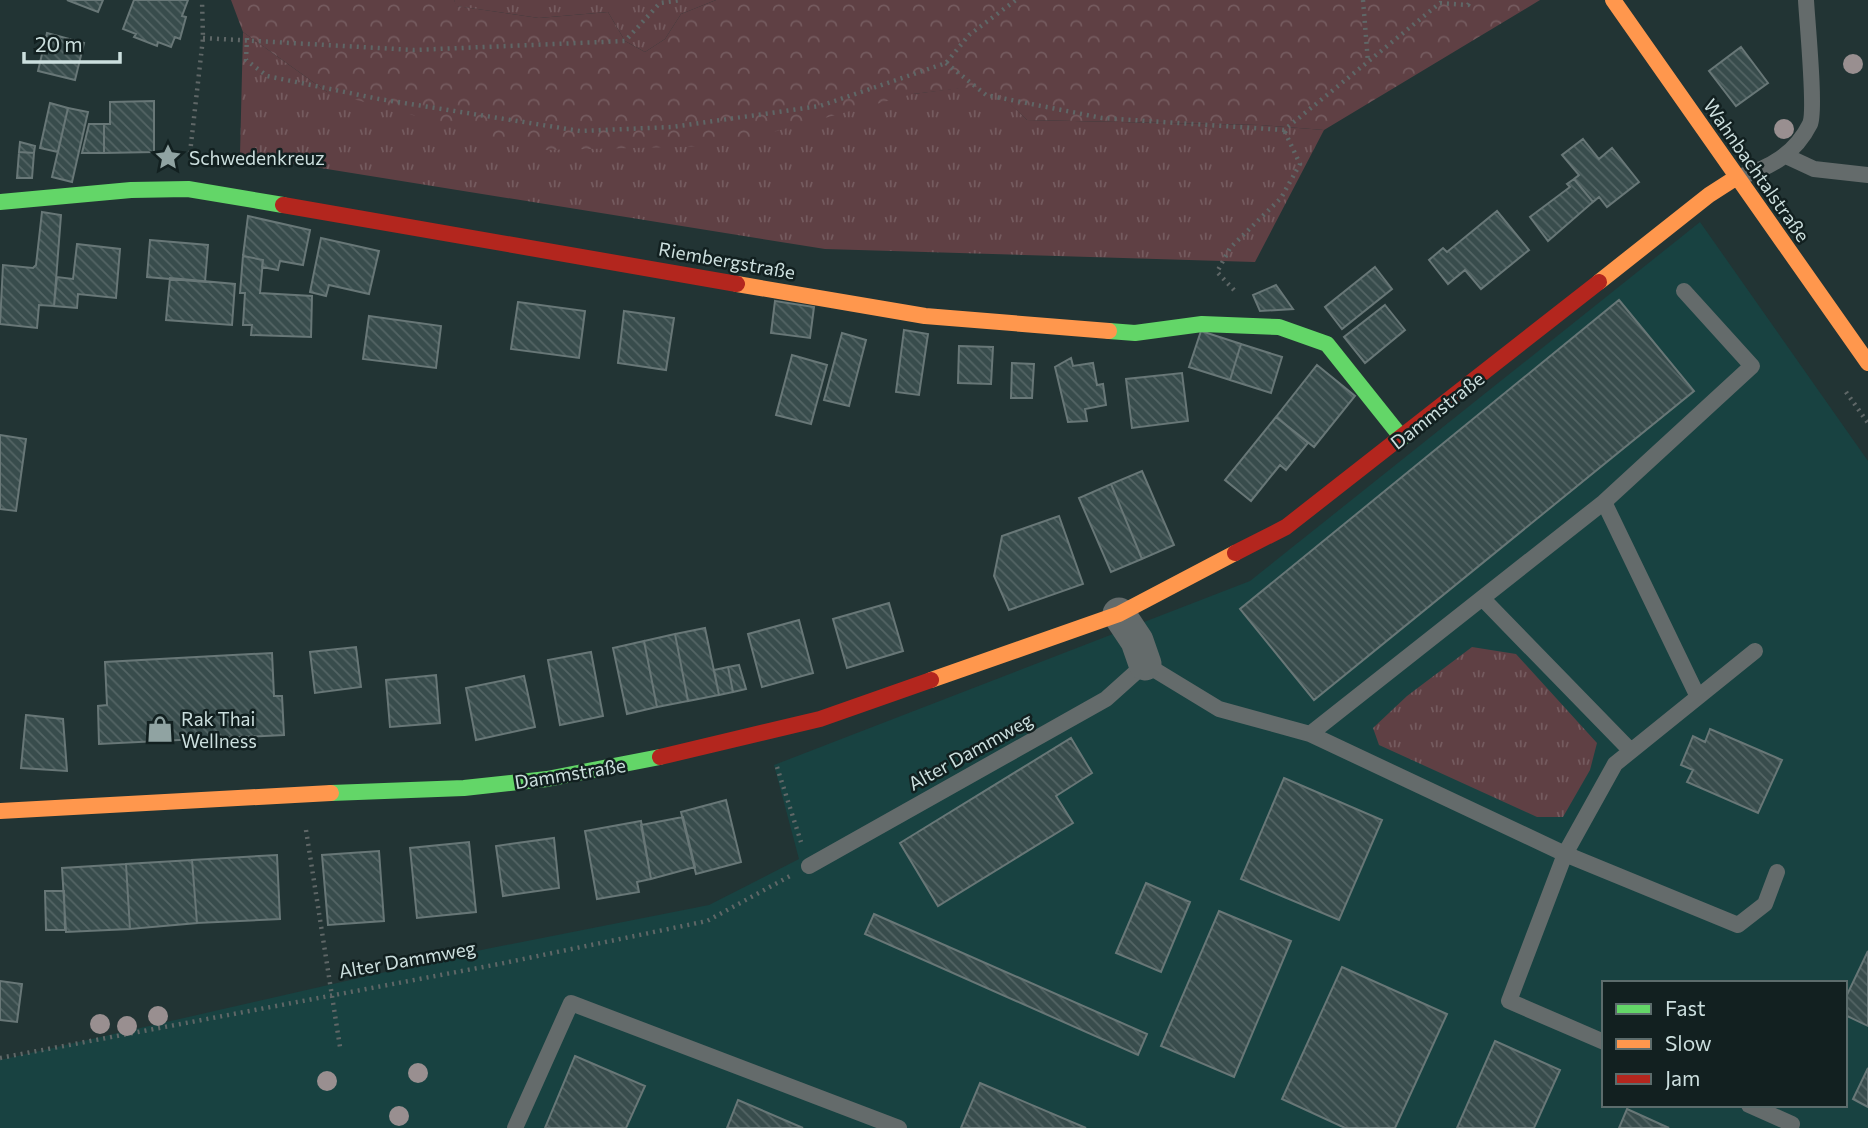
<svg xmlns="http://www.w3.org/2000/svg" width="1868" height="1128" font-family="Commissioner,sans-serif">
  <defs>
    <pattern id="grass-tufts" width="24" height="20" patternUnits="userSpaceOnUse" patternTransform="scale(1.75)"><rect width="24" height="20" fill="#5f4044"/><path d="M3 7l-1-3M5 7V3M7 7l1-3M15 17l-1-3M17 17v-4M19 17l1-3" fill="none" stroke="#755b5f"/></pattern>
    <pattern id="forest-crowns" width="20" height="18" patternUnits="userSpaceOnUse" patternTransform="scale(1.75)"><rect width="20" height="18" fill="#5f4044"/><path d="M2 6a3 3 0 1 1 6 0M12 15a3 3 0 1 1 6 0" fill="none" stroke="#755b5f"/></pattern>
    <pattern id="building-back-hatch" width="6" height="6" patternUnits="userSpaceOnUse" patternTransform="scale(1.75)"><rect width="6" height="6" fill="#384c4c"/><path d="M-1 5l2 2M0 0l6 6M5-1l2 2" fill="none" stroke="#546565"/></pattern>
  </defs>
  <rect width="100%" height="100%" fill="#223434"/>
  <path fill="#184241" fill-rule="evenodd" d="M1700,222L1868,461V1128H0V1060L486,949L709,905L799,859L774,765L1250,581ZM1604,983H1845V1105H1604Z"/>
  <path fill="url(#grass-tufts)" d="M454,0H716L681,14L665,39L645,52L625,41L608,12L539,18L456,6Z
    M243,32L327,92L913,94L990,84L1027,120L1260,125L1324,130L1255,262L825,249L240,155Z
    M1472,647L1516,654L1597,743L1590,770L1563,817H1537L1379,745L1373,728L1407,696Z"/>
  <path fill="url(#forest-crowns)" d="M231,0H454L457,6L539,18L608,12L625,41L645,52L665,39L681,14L716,0H1540L1324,130L1260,125L1027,120L990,85L913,94L722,146L543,150L327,92L243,32Z"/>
  <path fill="url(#building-back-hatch)" stroke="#687777" stroke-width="2" d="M67,0H103L98,12Z
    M134,0H188L182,16L186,17L180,39L175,37L171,47L158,42L157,46L134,37L136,34L123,29Z
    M47,33L84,43L75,80L38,71Z
    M1741,47L1768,83L1736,106L1709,71Z
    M154,101V152L104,153V124H110V102Z
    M50,103L68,108L58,152L40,148Z
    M68,108L88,112L72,182L52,177Z
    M89,124H104V153H82Z
    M1583,139L1599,159L1612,148L1639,182L1607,207L1599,197L1593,202L1574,179L1579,175L1562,155Z
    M20,142L35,146L34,153L19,152Z
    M19,152L34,153L32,178H17Z
    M1574,179L1593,202L1548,241L1530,217L1570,187L1567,184Z
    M1497,211L1529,250L1481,289L1465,270L1448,284L1429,260L1443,248L1447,252Z
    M42,212L61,215L54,306L39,305L37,328L0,324L3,265L33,268L36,265Z
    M248,216L310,230L303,265L280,261L278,270L262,267L263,260L243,256Z
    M321,238L379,251L369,294L329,285L326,296L310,292Z
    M150,240L208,245L205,282L147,277Z
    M77,244L120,249L116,298L78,294L77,308L54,306L57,277L73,279Z
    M243,256L263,260L260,293L312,296L311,337L251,335L252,325H243L245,293H240Z
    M1375,267L1392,289L1342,329L1325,307Z
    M170,278L235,284L232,325L166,320Z
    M1276,285L1293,309L1260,311L1253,295Z
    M1619,300L1694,391L1314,700L1240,609Z
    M775,301L814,307L810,338L771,333Z
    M518,302L585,311L579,358L511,349Z
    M1385,305L1405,330L1365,363L1344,337Z
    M624,311L674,318L666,370L618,363Z
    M369,316L441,326L436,368L363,359Z
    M904,330L928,334L919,395L896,392Z
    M1201,331L1241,344L1230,380L1189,367Z
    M842,333L866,340L849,406L824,400Z
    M1241,344L1282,357L1271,393L1230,380Z
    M959,346L993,347L991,384L958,383Z
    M792,355L827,365L811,424L776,415Z
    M1071,358L1073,366L1093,363L1097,385L1103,384L1106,405L1085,409L1087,421L1068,422L1055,367Z
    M1012,363L1034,364L1032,398H1011Z
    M1317,365L1355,396L1314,447L1276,417Z
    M1182,373L1188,421L1132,428L1126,379Z
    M1276,417L1308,443L1286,470L1280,465L1251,501L1225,480Z
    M0,435L26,439L16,511L0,509Z
    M1142,471L1174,545L1142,559L1111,484Z
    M1111,484L1142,559L1111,572L1079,498Z
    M1059,516L1083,584L1009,610L994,576L1002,536Z
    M889,603L903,651L847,668L833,619Z
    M799,620L813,673L762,687L748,634Z
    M705,628L719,695L688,701L675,634Z
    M675,634L688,701L657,707L644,641Z
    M644,641L657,707L627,714L613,648Z
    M356,647L361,687L315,693L310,652Z
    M591,652L603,716L560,725L548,660Z
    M272,653L274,696H282L284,735L99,744L98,706L107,705L105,662Z
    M739,665L746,689L733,692L728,667Z
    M728,667L733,692L719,695L714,670Z
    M436,675L440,723L390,727L386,680Z
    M524,676L535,727L476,740L466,688Z
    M26,715L63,719L67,771L21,768Z
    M1710,729L1782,760L1758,813L1687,782L1693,770L1681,765L1693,736L1705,742Z
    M1071,738L1092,773L1056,796L1073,823L938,906L900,843Z
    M1284,778L1382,820L1339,920L1241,879Z
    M726,800L741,862L696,874L681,812Z
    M683,817L695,867L651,879L641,825Z
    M641,821L651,879L637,882L639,892L597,899L585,831Z
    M554,838L559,888L503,896L496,846Z
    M469,842L476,912L417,918L410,848Z
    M379,851L384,921L328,925L322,855Z
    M277,855L280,919L197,923L192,860Z
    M192,860L197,923L130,929L126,864Z
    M126,864L130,929L66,932L62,868Z
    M1146,883L1190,902L1161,972L1116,953Z
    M45,891H64L65,930H46Z
    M1219,911L1291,941L1234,1077L1161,1046Z
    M874,914L1147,1034L1138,1055L865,934Z
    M1868,951V1026L1845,1015V999Z
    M1342,967L1447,1014L1395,1128H1345L1282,1099Z
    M0,981L22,984L17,1022L0,1020Z
    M1495,1041L1560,1070L1534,1128H1457Z
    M575,1056L645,1086L626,1128H545Z
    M1868,1068V1107L1853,1099Z
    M980,1083L1086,1128H961Z
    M738,1100L803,1128H727Z
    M1627,1109L1669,1128H1619Z"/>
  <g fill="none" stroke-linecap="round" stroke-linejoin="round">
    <path stroke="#5f6767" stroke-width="4.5" stroke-dasharray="2 5" stroke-linecap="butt" d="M1363,0L1368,62
      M203,38L414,50L625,41L660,3L681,0
      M247,38L246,60L267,76L379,99L580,131L672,127L820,106L946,63L969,35L1016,0
      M946,63L986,95L1102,118L1284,130L1440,3L1468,5L1471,0
      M190,153L203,38L202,0
      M1234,290L1217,272L1230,248L1281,198L1300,164L1284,130
      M1846,392L1868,423
      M777,767L801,842
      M306,830L340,1047
      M0,1058L499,964L707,921L790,876"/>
    <path stroke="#646b6b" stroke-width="16" d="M1786,156L1814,169L1868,175
      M1739,177C1770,168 1795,154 1810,124C1816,111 1807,20 1806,0
      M1604,502L1752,366L1684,291
      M1483,599L1631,751
      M1310,734L1565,854L1615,764L1755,651
      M809,866L1106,699L1145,664L1219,709L1310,734L1604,502L1698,697
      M1604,1042L1509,1001L1565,854L1738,925L1765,904L1777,872
      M1749,1105L1792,1124
      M515,1128L571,1003L899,1128"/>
    <path stroke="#646b6b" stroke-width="33" d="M1119,614L1137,641L1145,664"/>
    <path stroke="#63d668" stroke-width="16" d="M0,202L131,190L188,189L283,205
      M1109,331L1135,333L1202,324L1279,327L1327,344L1402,438
      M331,793L464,788L547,779L660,757"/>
    <path stroke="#ff974d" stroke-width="16" d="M1613,0L1868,363
      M1599,282L1709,195L1737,177
      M737,284L925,316L1109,331
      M931,680L1119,614L1235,553
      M0,811L331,793"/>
    <path stroke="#b3261e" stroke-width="16" d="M283,205L737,284
      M1235,553L1286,527L1599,282
      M660,757L820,719L931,680"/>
  </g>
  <g fill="#998f90">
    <circle cx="1853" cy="64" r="10"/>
    <circle cx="1784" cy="129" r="10"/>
    <circle cx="158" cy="1016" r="10"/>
    <circle cx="100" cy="1024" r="10"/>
    <circle cx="127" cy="1026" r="10"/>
    <circle cx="418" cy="1073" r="10"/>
    <circle cx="327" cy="1081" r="10"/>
    <circle cx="399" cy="1116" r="10"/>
  </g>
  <defs>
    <symbol id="sight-bare" viewBox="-9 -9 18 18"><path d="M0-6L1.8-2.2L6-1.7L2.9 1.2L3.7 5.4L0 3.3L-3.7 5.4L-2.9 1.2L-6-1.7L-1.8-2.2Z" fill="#90a3a2" stroke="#122020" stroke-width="2.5" paint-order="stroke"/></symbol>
    <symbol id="shop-bare" viewBox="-9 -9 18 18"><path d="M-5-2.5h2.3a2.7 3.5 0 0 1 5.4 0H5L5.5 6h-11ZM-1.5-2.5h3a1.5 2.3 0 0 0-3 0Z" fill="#90a3a2" stroke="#122020" stroke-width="2.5" paint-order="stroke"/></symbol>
  </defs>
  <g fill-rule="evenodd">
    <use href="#sight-bare" x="149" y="138" width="38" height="38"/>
    <use href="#shop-bare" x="141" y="710" width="38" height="38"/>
  </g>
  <g text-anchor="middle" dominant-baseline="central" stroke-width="5" stroke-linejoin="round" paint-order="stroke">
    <g font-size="19" fill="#ccdfde" stroke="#122020" text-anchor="start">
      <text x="189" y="157">Schwedenkreuz</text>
      <text x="181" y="718">Rak Thai<tspan x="181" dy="22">Wellness</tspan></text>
    </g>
    <g font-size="19" fill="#ccdfde" stroke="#122020">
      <text transform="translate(1757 170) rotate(55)">Wahnbachtalstraße</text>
      <text transform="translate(727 260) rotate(10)">Riembergstraße</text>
      <text transform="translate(1437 410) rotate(-38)">Dammstraße</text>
      <text transform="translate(970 751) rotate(-29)">Alter Dammweg</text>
      <text transform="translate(570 773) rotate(-9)">Dammstraße</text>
      <text transform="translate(407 959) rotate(-10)">Alter Dammweg</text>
    </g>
  </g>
  <rect x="1602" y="981" width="245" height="126" fill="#122020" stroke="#5c6c6c" stroke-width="2"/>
  <rect x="1616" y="1004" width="35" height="10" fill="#63d668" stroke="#5c6c6c" stroke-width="2"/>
  <text x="1665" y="1016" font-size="21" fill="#ccdfde">Fast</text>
  <rect x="1616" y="1039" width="35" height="10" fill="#ff974d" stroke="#5c6c6c" stroke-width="2"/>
  <text x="1665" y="1051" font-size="21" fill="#ccdfde">Slow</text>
  <rect x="1616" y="1074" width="35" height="10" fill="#b3261e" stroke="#5c6c6c" stroke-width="2"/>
  <text x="1665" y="1086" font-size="21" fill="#ccdfde">Jam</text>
  <path d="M24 52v10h96v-10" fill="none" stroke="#ccdfde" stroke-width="3.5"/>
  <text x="35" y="52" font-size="21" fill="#ccdfde" stroke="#122020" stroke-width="5" paint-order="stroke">20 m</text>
</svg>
